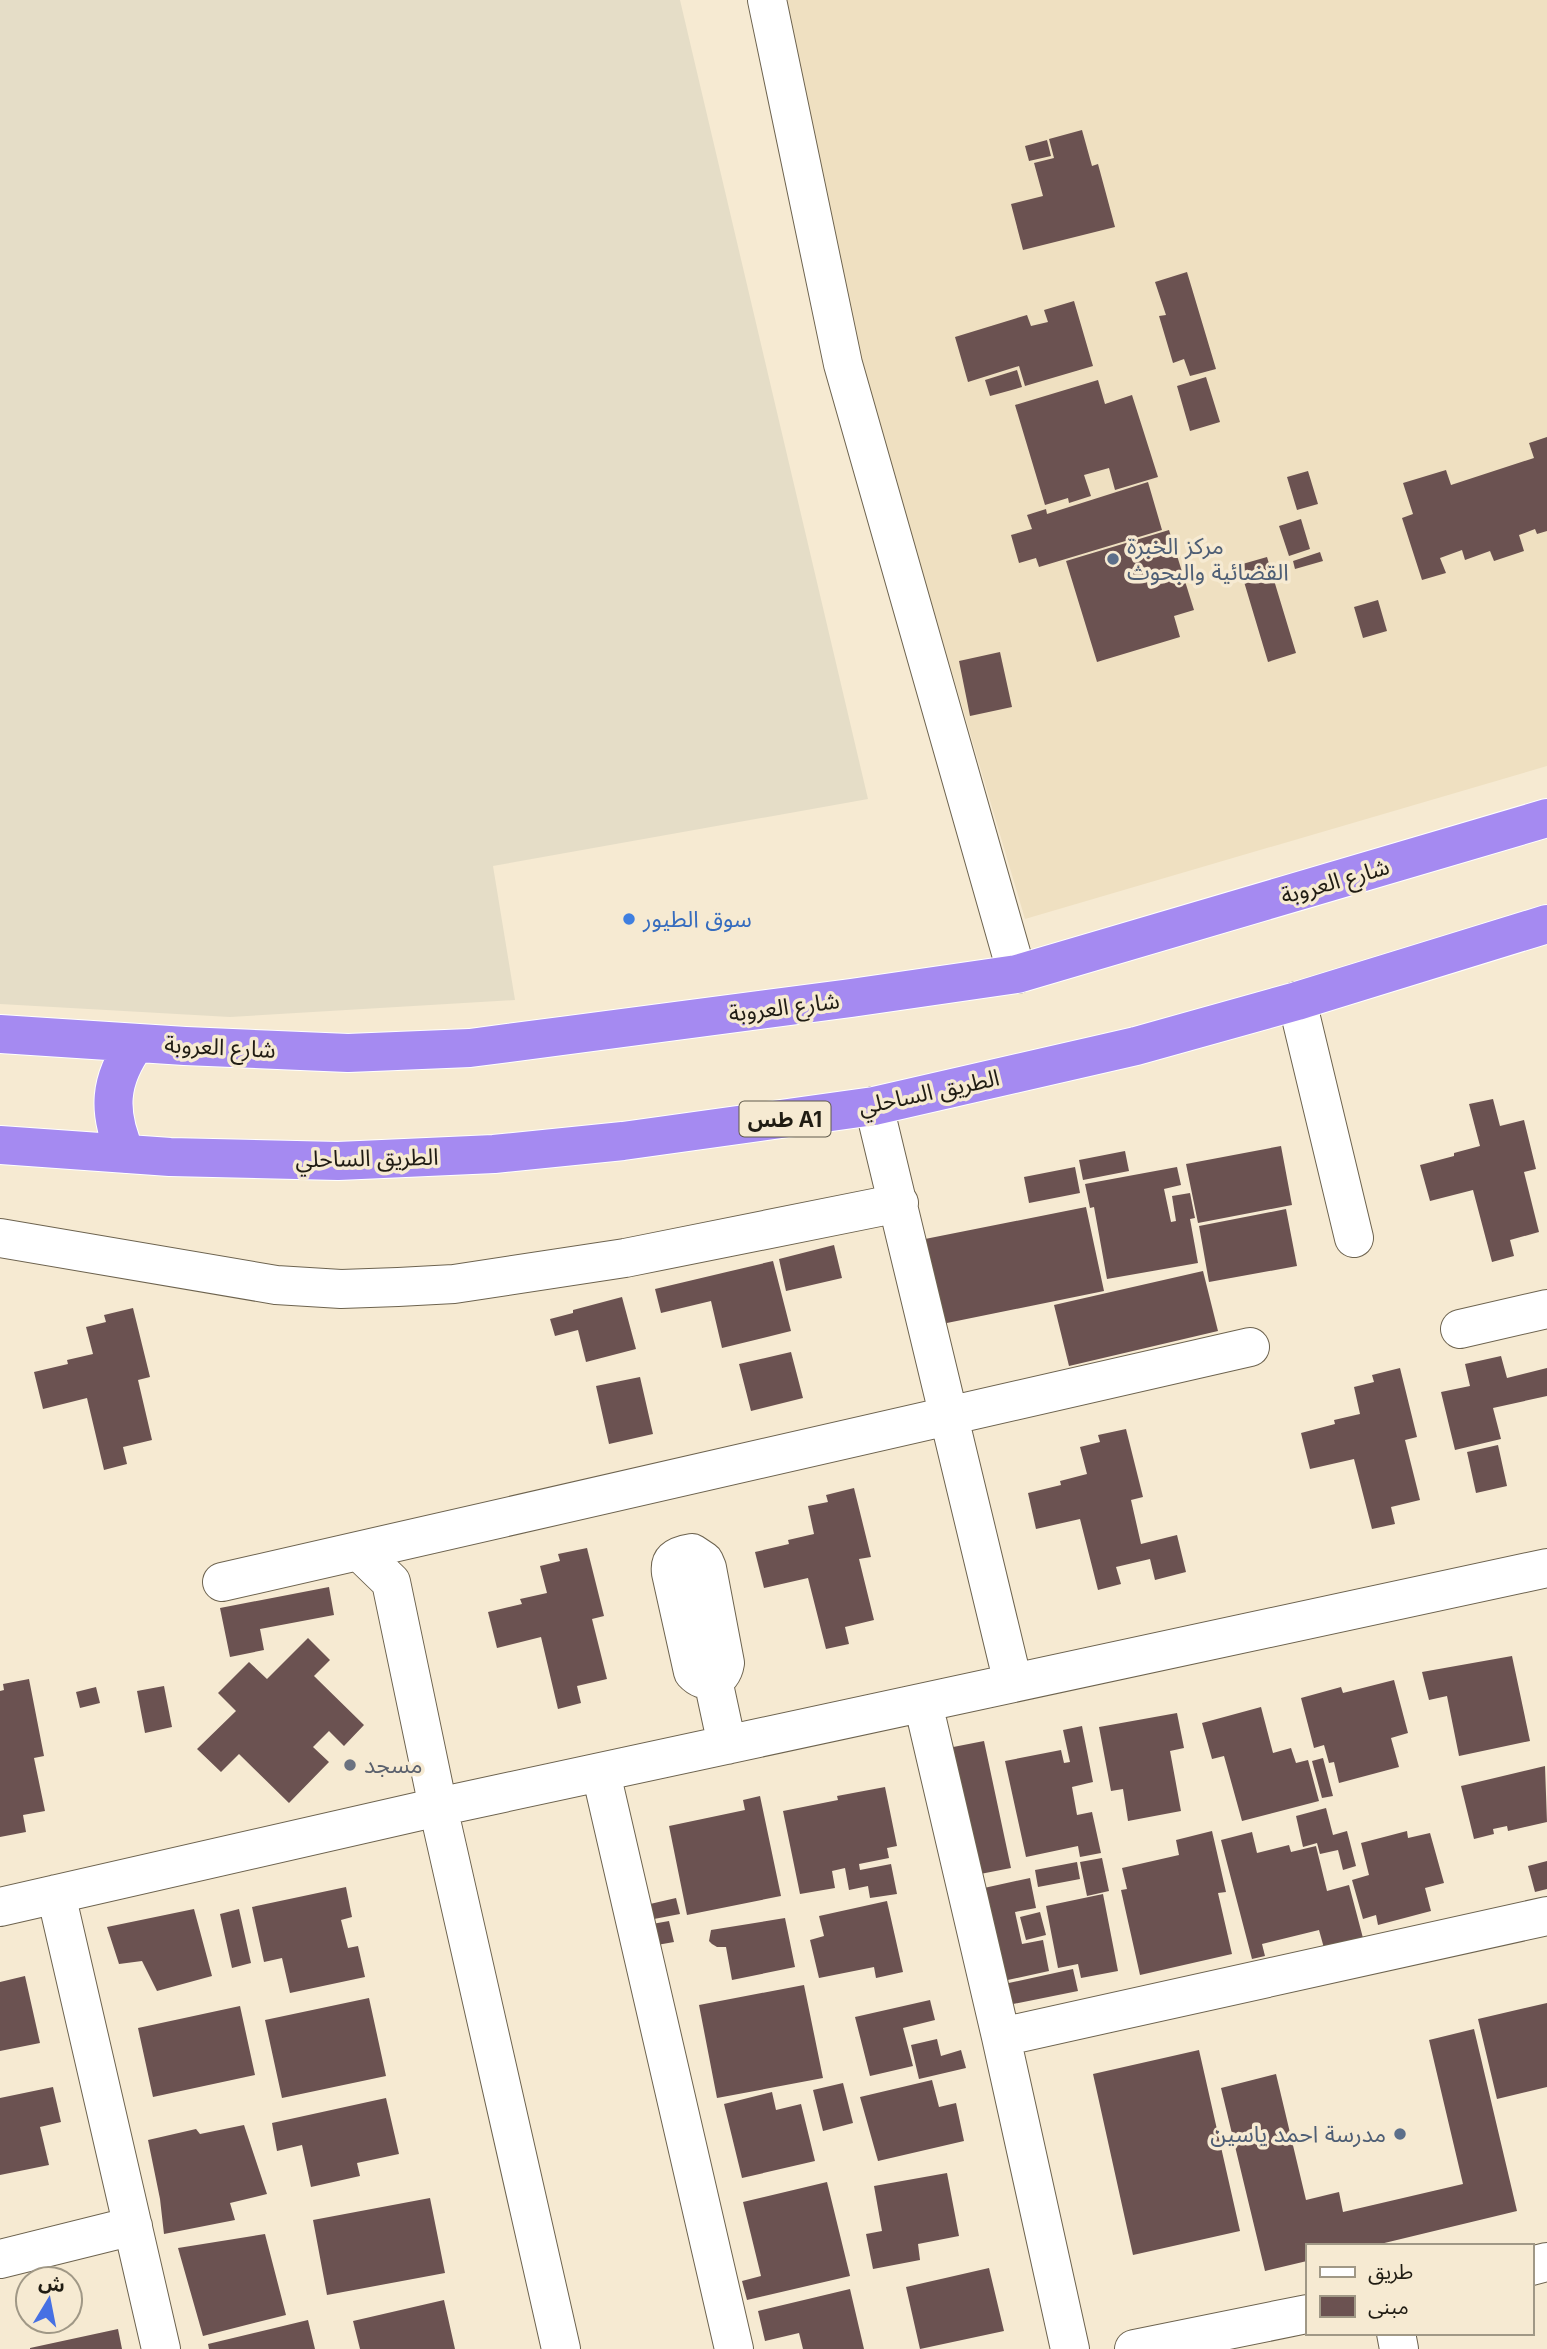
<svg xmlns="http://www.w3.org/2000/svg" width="1547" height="2349" font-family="Inter,'Noto Sans Arabic',sans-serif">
  <rect width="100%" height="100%" fill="#f6ead2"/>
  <path fill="#e5ddc7" d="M0,0H680L868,799L493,866L515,1000L230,1017L0,1004Z"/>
  <path fill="#efe0c1" d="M753,0H1547V766L1025,919Z"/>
  <path fill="#6b5251" d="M1082,130L1092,166L1098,164L1115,227L1023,250L1011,204L1043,196L1034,163L1054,158L1049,139Z
    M1047,140L1051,156L1029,161L1025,146Z
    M1187,272L1216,369L1190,376L1184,359L1173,363L1159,316L1166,315L1155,282Z
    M1074,301L1093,366L1025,386L1019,366L968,382L955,337L1027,315L1031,326L1048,322L1044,310Z
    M1017,370L1022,387L990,396L985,380Z
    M1206,377L1220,422L1190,431L1177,386Z
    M1098,380L1105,404L1132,395L1158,477L1115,490L1109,468L1084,475L1091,496L1069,503L1068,498L1045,505L1015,405Z
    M1547,437V531L1537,534L1535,529L1519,535L1524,551L1494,561L1490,551L1465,560L1462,550L1440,558L1446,573L1422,580L1402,518L1413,514L1403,483L1446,470L1451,485L1534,458L1529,443Z
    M1308,471L1318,504L1297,510L1287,477Z
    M1148,482L1162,530L1039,567L1036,558L1019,563L1011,535L1032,529L1027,515L1046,509L1047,514Z
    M1301,519L1310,549L1289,556L1279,526Z
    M1169,530L1194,610L1174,616L1180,637L1097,662L1066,561Z
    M1320,552L1323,561L1295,569L1293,561Z
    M1267,557L1296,653L1268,662L1239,565Z
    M1378,600L1387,631L1363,638L1354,607Z
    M1000,652L1012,707L970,716L959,661Z
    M1493,1099L1500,1126L1524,1120L1536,1169L1524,1172L1539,1232L1510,1240L1514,1256L1492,1262L1473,1190L1430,1201L1420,1165L1454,1156V1153L1480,1146L1469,1104Z
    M1281,1146L1292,1205L1198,1223L1186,1164Z
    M1125,1151L1129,1171L1083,1180L1079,1160Z
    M1075,1167L1080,1193L1029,1203L1024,1177Z
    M1177,1167L1181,1185L1164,1189L1171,1222L1176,1221L1172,1196L1190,1193L1195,1218L1190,1219L1198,1263L1107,1279L1094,1207L1090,1208L1085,1184Z
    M1086,1207L1104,1291L942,1324L925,1239Z
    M1286,1209L1297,1266L1209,1282L1199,1226Z
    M834,1245L842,1278L786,1291L779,1259Z
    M773,1261L791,1331L722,1348L711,1301L661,1313L655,1289Z
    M1203,1271L1218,1331L1069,1366L1054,1305Z
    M622,1297L636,1349L586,1362L578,1330L555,1336L550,1319L573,1313V1310Z
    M133,1308L150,1377L138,1380L152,1440L123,1447L127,1464L104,1470L87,1398L43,1409L34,1372L68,1364L67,1360L93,1354L86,1327L106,1322L104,1315Z
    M791,1352L803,1398L751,1411L739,1364Z
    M1501,1356L1507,1378L1547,1368V1396L1493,1408L1501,1439L1455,1450L1441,1392L1470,1386L1465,1364Z
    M1400,1368L1417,1437L1405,1440L1420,1500L1391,1507L1395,1524L1372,1529L1354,1459L1310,1469L1301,1433L1335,1424L1334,1420L1360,1414L1354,1387L1374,1382L1372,1375Z
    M640,1377L653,1434L609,1444L596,1386Z
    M1126,1429L1143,1497L1131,1500L1141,1544L1177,1535L1186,1572L1155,1580L1150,1559L1116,1567L1121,1584L1098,1590L1080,1519L1036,1529L1028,1493L1061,1485L1060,1481L1087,1474L1080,1447L1100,1442L1098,1435Z
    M1498,1445L1507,1486L1476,1493L1467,1452Z
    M854,1488L871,1557L859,1559L874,1620L845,1627L849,1644L826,1649L808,1578L764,1588L755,1552L789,1544L788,1540L814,1534L808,1506L828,1502L826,1495Z
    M587,1548L604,1616L592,1619L607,1679L577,1686L581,1703L558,1709L541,1637L497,1648L488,1612L522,1604L520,1599L547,1593L540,1566L560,1561L558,1554Z
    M329,1587L334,1615L260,1629L264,1650L230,1657L220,1608Z
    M308,1638L330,1660L314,1676L364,1725L344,1746L329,1731L313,1747L329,1762L289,1803L239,1754L221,1772L197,1749L236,1711L218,1693L249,1662L267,1679Z
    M1512,1656L1530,1741L1459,1756L1447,1696L1429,1700L1422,1672Z
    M29,1679L44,1756L34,1758L45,1811L23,1815L26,1832L0,1837V1691L4,1690L3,1684Z
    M1394,1680L1408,1733L1391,1738L1399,1767L1339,1783L1334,1762L1329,1763L1324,1745L1314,1748L1301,1698L1341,1687L1343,1693Z
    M164,1686L172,1727L145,1733L137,1691Z
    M96,1687L100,1703L80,1708L76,1692Z
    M1261,1707L1273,1753L1291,1748L1296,1763L1308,1760L1319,1801L1242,1821L1224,1756L1212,1759L1202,1723Z
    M1177,1713L1184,1748L1170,1751L1181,1811L1128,1821L1123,1789L1111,1791L1099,1727Z
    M1082,1726L1093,1782L1072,1787L1077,1815L1092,1812L1101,1853L1080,1857L1078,1846L1026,1857L1005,1761L1061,1750L1064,1763L1070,1762L1063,1730Z
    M984,1741L1011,1868L970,1876L943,1749Z
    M1323,1758L1333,1796L1322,1798L1312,1761Z
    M1545,1766L1547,1822L1508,1831L1507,1826L1493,1829L1494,1834L1474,1839L1461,1786Z
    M885,1787L897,1846L887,1848L889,1858L859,1864L860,1870L891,1864L897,1894L870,1898L868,1886L849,1890L845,1868L832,1871L835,1888L800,1894L783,1811L838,1800L837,1796Z
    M760,1796L781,1896L687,1915L669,1826L745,1810L743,1800Z
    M1326,1808L1333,1835L1347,1831L1356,1866L1343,1870L1338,1850L1320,1854L1317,1843L1303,1847L1296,1816Z
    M1212,1831L1226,1892L1218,1893L1232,1954L1140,1975L1121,1890L1127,1889L1122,1868L1179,1855L1176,1840Z
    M1407,1831L1408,1838L1430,1833L1444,1883L1425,1888L1431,1911L1378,1925L1376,1915L1363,1919L1352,1880L1369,1875L1361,1843Z
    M1252,1832L1257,1853L1289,1845L1291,1852L1316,1846L1327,1891L1349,1885L1363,1938L1324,1948L1319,1930L1262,1944L1265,1956L1252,1959L1221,1840Z
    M1102,1858L1109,1891L1087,1896L1080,1862Z
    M1547,1861V1889L1535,1892L1528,1866Z
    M1077,1862L1080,1879L1038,1887L1035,1870Z
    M1030,1878L1036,1908L1015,1912L1022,1944L1043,1940L1049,1971L1003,1981L984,1888Z
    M346,1887L352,1917L341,1920L348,1948L358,1946L365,1977L290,1993L282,1958L264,1962L252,1907Z
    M1103,1894L1118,1971L1081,1978L1078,1964L1058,1968L1046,1906Z
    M676,1898L680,1914L654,1919L650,1904Z
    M887,1901L903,1972L876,1978L874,1967L819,1978L810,1940L824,1936L819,1916Z
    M194,1909L212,1976L157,1991L142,1961L119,1964L107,1927Z
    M239,1909L251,1963L232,1968L220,1914Z
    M1040,1912L1046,1935L1026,1940L1020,1917Z
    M785,1918L795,1967L732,1980L726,1947H717L712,1944L709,1941L711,1930Z
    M669,1921L674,1942L657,1945L652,1924Z
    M1073,1969L1078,1991L1008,2005L1004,1984Z
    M25,1976L40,2043L0,2051V1982Z
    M804,1985L823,2078L717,2098L699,2005Z
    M369,1998L386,2076L282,2098L265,2020Z
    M930,2000L935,2020L903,2028L913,2066L870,2076L855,2017Z
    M1547,2003V2087L1497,2099L1478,2019Z
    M240,2006L255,2075L153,2097L138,2028Z
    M1474,2029L1517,2211L1372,2246H1307V2261L1265,2271L1221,2088L1276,2074L1306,2200L1339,2192L1343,2212L1463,2184L1429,2040Z
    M937,2039L941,2056L961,2050L966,2068L919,2079L911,2045Z
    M1199,2050L1240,2231L1133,2255L1093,2074Z
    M932,2080L939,2107L956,2103L964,2141L878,2161L860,2097Z
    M843,2083L853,2123L823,2131L813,2090Z
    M53,2087L61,2122L40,2127L49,2165L0,2175V2098Z
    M772,2092L776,2110L801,2104L815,2161L742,2178L724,2104Z
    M386,2098L399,2154L357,2163L360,2176L311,2187L302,2145L277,2151L272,2123Z
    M244,2125L267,2194L230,2203L235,2220L164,2234L160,2199L148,2140L196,2129L200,2134Z
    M947,2173L959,2236L918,2244L920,2260L873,2269L866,2234L882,2231L874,2186Z
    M827,2182L850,2276L747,2300L742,2281L761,2276L743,2202Z
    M430,2198L445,2273L327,2295L313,2220Z
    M265,2234L286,2315L203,2336L178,2248Z
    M989,2268L1004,2331L920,2349L906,2287Z
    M850,2289L864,2349H803L799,2333L765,2341L758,2311Z
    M444,2300L455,2349H360L353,2321Z
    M308,2320L315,2349H209L208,2344Z
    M118,2329L122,2349H30V2348Z"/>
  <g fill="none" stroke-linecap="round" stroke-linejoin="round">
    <defs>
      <path id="minor" d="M767,0L843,364L1017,974
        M1297,1001L1354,1238
        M874,1106L1013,1683
        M0,1238L276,1285L341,1289L398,1287L454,1284L625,1258L899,1203
        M1460,1329L1547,1309
        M360,1552L391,1582L438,1807L561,2349
        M692,1553L704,1561L707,1568L725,1663C722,1682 705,1685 693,1672L671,1573C669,1558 679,1555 692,1553Z
        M222,1582L1250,1347
        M713,1680L727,1745
        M923,1703L1001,2037L1070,2349
        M601,1773L734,2349
        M56,1894L161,2349
        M0,1907L438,1807L1547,1568
        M1001,2037L1547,1916
        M0,2259L133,2226
        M1531,2266L1547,2262
        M1396,2333L1399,2349
        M1134,2349L1307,2314"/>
      <path id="highway" d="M0,1034L185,1046L348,1053L470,1048L851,998L1017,974L1547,818
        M0,1145L170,1157L338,1161L494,1154L623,1141L874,1106L1136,1046L1297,1001L1547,924
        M126,1154C107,1112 109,1080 136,1043"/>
    </defs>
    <use href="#minor" stroke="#6d634f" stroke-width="40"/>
    <use href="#highway" stroke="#fff" stroke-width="40"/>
    <use href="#minor" stroke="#fff" stroke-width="38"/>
    <use href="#highway" stroke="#a58af1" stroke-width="38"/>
  </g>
  <g fill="#5c6f8a" stroke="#f6ead2" stroke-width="2.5">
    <circle cx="1113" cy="559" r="7"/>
    <circle cx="1400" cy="2134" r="7"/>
  </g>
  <circle fill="#3f7fe0" stroke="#f6ead2" stroke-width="2.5" cx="629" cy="919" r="7"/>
  <circle fill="#6b7280" stroke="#f6ead2" stroke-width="2.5" cx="350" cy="1765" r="7"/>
  <g text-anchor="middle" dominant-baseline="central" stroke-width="7" stroke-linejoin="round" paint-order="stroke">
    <rect fill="#f6ead2" stroke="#605a4c" stroke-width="2" x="739.5" y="1101.5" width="91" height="35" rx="5"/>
    <g font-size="21" font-weight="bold" fill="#201c13">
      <text x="785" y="1119">طس A1</text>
    </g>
    <g font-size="23" fill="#4e5e75" stroke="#f6ead2" text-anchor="start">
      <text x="1127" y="546">مركز الخبرة<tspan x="1127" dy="26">القضائية والبحوث</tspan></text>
      <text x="1386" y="2134" text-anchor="end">مدرسة احمد ياسين</text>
    </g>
    <g font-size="23" fill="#201c13" stroke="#f6ead2">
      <text transform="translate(1335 881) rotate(-16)">شارع العروبة</text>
      <text transform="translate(784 1007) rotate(-7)">شارع العروبة</text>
      <text transform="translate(220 1047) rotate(3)">شارع العروبة</text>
      <text transform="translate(929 1092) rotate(-12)">الطريق الساحلي</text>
      <text transform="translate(367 1158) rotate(-1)">الطريق الساحلي</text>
    </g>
    <g font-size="23" fill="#366cbe" stroke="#f6ead2" text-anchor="start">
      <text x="643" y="919">سوق الطيور</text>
    </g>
    <g font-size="23" fill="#5b616d" stroke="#f6ead2" text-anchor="start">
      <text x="364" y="1765">مسجد</text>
    </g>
  </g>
  <rect x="1306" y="2244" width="228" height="91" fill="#f6ead2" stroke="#a09886" stroke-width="2"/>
  <rect x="1320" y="2267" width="35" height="10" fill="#ffffff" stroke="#a09886" stroke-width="2"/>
  <text x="1368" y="2279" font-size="21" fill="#201c13">طريق</text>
  <rect x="1320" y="2296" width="35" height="21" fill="#6b5251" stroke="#a09886" stroke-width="2"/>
  <text x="1368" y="2314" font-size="21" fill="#201c13">مبنى</text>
  <g transform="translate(49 2300) rotate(10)"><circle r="33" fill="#f6ead2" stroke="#a09886" stroke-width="2"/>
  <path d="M0-5L12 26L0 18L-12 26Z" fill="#4670e3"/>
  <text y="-10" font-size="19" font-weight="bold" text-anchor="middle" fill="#201c13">ش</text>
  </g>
</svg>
